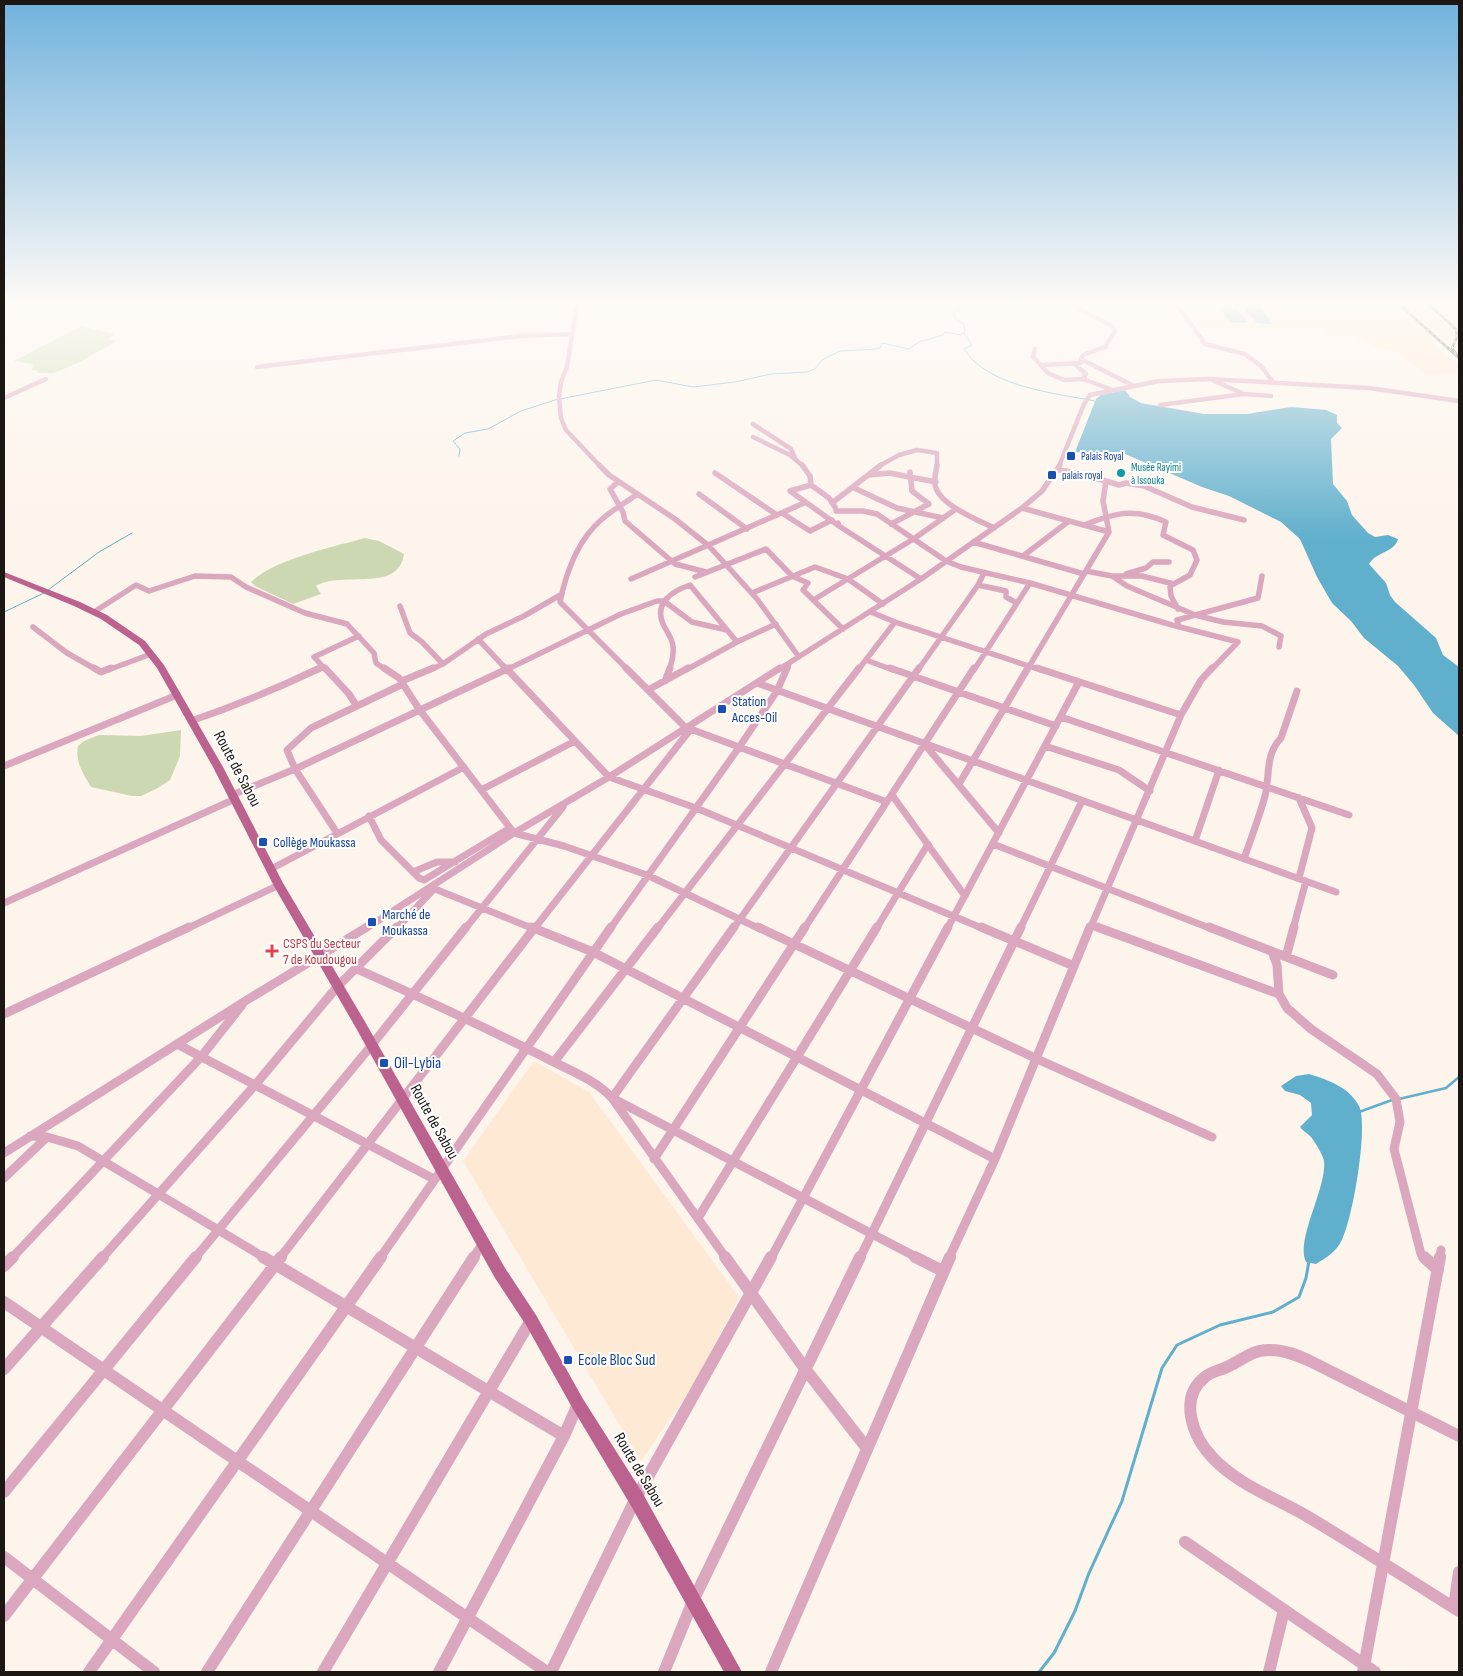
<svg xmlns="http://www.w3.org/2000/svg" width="1463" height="1676" font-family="'Sofia Sans Condensed',sans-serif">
  <rect width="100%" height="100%" fill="#fdf4ec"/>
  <path fill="#fee9d5" d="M1186,305H1397L1432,336V341L1459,365V375H1426L1398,352L1379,348L1354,336L1327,335L1321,328H1203Z
    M1405,305H1459V346L1450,344Z
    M534,1061L589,1092L739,1297L696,1381L641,1461L463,1161Z"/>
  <path fill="#ccd8b1" d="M81,326L115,334L109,339L117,341L80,362L54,373H38L37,371L32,370L33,364L14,361Z
    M365,538L379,541L404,554C398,594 342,570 316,586L321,594L293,604L255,586L251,582C275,559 333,547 365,538Z
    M181,730L180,756L170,780L158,788L141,796H132L91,787C83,773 75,762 78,746L84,741L99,735L141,736Z"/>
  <path fill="#60afcc" d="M1244,308H1261L1273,324L1257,323Z
    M1220,309H1236L1248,322L1231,323Z
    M1125,390L1130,397L1141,403L1204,414H1247L1291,407L1326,410L1337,415V423L1342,428L1331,439L1333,484L1347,501L1352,515L1368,533L1375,537L1388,535L1398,539C1395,552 1376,552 1369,564L1386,583L1390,595L1395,602L1436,638L1443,655L1459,667V736L1433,713L1414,685L1398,666L1364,638L1351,621L1332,603L1317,577L1300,539L1281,522L1229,496L1202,487L1125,454L1075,452L1096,399L1101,395Z
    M1309,1074C1328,1080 1349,1087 1359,1106C1369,1124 1352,1228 1339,1245C1333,1254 1324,1259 1316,1264L1306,1262C1295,1240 1327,1188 1324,1161C1323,1155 1315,1142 1311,1137C1307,1133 1303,1131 1300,1127L1312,1115L1311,1103L1300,1095L1285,1091L1281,1086L1296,1076Z"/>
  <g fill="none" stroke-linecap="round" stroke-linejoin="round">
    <path stroke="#60afcc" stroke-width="1" d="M964,333L972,345L964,349C988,387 1054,393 1095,401
      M459,456L460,449L453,441L465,433L488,429L521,411L555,400L656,380L693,387L735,382L771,374L807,372L815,369L822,360L840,351L876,349L880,348L882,343L909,349L919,342L943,335L945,332L961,335L965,332L964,324L956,319L953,314L966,305
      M48,590L99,552L132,533
      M4,612L44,593"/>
    <path stroke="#60afcc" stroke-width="2.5" d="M1399,1099L1446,1088L1459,1077
      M1359,1112L1392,1100"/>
    <path stroke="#60afcc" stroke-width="3" d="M1039,1672L1054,1653L1075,1611L1089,1573L1122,1501L1162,1368L1177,1345L1220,1325L1273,1312L1299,1297L1306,1278L1309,1261"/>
    <path stroke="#dba7be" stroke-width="4.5" d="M577,305L567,367L561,382L559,397L561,418L566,430L600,466
      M1072,305L1112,326L1115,331L1105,347L1083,355L1080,363L1076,365L1086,374L1083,379
      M1177,305L1205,344L1245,354L1261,366L1273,382
      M1035,349L1033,357L1048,373L1064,380L1083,379L1110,389
      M1081,359L1132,385
      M1040,365L1081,363
      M257,367L520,336L571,334
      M1214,381L1242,393
      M4,398L46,379
      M1160,405L1244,394L1271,396
      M753,424L791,449L796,460
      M753,437L790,455L803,466
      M879,466L899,455L917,450L937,453V466
      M1059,466L1084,404L1090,395L1159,381L1209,379L1369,388L1459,401"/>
    <path stroke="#dba7be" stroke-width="5.5" d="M599,465L609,475L675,519L709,546L757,599L799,657
      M802,465L810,476L811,485L790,491L839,526
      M937,465C936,471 934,478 935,484C937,504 978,520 994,528
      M715,473L777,515
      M869,475L889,473L936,482
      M1106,481L1119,485L1126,483L1144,486L1192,507L1244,520
      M618,482L610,489L623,512L625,521L675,564L706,572
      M811,485L829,498L835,507
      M854,488L897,508L943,518
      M699,494L747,529
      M832,503L881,465
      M1022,508L1109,532
      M836,511H863L877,514L946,561L961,567L1030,583L1172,625L1238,642L1211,670
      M782,513L810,531L832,520
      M838,523L839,526L921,579
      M891,524L929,504L912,491L910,472
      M1084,525C1115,513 1134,507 1166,522L1163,535L1193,550L1197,560L1190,575L1170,586L1171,596L1178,609
      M973,542L1084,574
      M1023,556L1069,521
      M1086,571L1112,576L1127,586L1195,615L1223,622L1262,626L1281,636L1279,647
      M1126,574L1146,568L1153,562H1169
      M1112,576H1142L1174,584
      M695,577L766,549L792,576L808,583L803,590L843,629
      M631,579L804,503
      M978,585L1006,591V597L1017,603
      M752,593L815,567L848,579L883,604
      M815,599L915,538L956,509
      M400,606L410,633L422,642L443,664
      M94,612L136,585L149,591L195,576L231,577L246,587L305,613L347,624L374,653L376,663L386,670
      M871,612L895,622L1041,670
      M33,627L67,653L97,670
      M1179,627L1177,620L1258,598L1262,576
      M478,639L507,670
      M866,660L893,670
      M108,670L151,654
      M318,670L323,667
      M326,670L314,657L359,636
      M430,670L443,664L486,634L524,616L562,594
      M506,670L621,614L657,601H664L692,622L727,630
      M628,670L560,602C566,573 578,540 601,520C612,510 625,503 636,495
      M669,670C672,662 674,654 673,646C672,638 667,632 663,624C654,603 672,591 690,585L737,642
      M686,670L737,642L776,624
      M778,670L921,579L1022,508L1042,491L1060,465
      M787,670L789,664
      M858,670L895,622
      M918,670L978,585L984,573
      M974,670L1030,583
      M1027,670L1109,532L1103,501L1106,481L1058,469"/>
    <path stroke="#dba7be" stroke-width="7" d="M94,668L101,672L111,668
      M325,668L349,694L356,705
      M384,668L399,678L419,709L514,833L564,846L647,875L760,929
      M506,668L609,777L696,808L984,929
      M626,668L685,727L887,802
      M890,668L1056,726
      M1037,668L1181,715
      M402,681L433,668
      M665,681L670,668
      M757,683L1336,892
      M648,690L688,668
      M1061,717L1349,815
      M191,721C235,706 278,688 320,668
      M926,746L999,833
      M1045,746L1119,770L1150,791
      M4,766L177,695
      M959,784L1028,668
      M481,790L575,741
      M232,795L295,769L509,668
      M892,795L965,896
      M1299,798L1312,828L1299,878
      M369,816L381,840L419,878L424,880L510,828
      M337,833L295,769L287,750L311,728L403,684
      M1195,841L1219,770
      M993,844L1212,929
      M1244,859C1251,838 1259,818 1265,796C1270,776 1265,754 1281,738L1297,691
      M271,869L464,767
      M413,872L437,862H455
      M430,887L534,929
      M4,903L235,799
      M1091,925L1101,929
      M186,929L279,885
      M365,929L514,833L609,777L780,668
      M396,929L433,890
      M465,929L563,807
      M534,929L690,730
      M610,929L740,746L777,691L787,668
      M657,929L859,668
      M733,929L919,668
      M804,929L974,668
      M876,929L928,844
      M947,929L1079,682
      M1020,929L1082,801
      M1090,929L1181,715L1201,680L1212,668
      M1293,929L1306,881"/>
    <path stroke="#dba7be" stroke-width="9" d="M531,927L593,952L995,1159
      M758,927L1037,1059L1212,1137
      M981,927L1074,966
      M1097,927L1279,994
      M1209,927L1333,975
      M1272,951L1277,965L1279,994L1287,1008L1311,1029L1377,1074L1396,1099L1400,1122L1394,1149L1421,1254L1425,1258
      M1286,957L1294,927
      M357,969C420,997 482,1026 544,1057C566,1069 595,1079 612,1098L918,1258
      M4,1014L189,927
      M177,1044L434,1179
      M554,1062L658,927
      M30,1136L47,1137L78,1146L265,1258
      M4,1153L247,1000L367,927
      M654,1159L805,927
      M4,1178L47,1137
      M698,1218L877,927
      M12,1258L201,1057L242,1005
      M102,1258L255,1085L337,987L397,927
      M195,1258L371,1046L466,927
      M280,1258L535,927
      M380,1258L611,927
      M473,1258L483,1243
      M726,1258L612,1098L734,927
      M771,1258L948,927
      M860,1258L1021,927
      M949,1258L995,1159L1090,927
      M1440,1258L1441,1250"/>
    <path stroke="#dba7be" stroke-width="12" d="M263,1257L564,1436
      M725,1257L806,1370L866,1447
      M915,1257L943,1271
      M1424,1257L1438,1270
      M4,1266L13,1257
      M4,1302L547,1672
      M4,1369L103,1257
      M1459,1436L1314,1363C1300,1356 1284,1349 1267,1350C1253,1350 1242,1360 1229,1366C1222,1370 1212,1371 1205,1377C1178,1398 1193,1437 1212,1457C1237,1484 1273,1497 1305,1515C1357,1546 1408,1579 1459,1611
      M4,1492L196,1257
      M1185,1542L1375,1672
      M4,1557L154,1672
      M1454,1607L1459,1572
      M4,1616L281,1257
      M89,1672L381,1257
      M207,1672L474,1257
      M323,1672L531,1320
      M439,1672L564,1436L578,1404
      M551,1672L636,1498L771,1257
      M664,1672L693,1601L860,1257
      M771,1672L950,1257
      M1269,1672L1284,1610
      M1363,1672L1440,1257"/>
    <path fill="#bc628f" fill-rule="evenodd" d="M4,572L80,602L107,615L145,641L164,665L223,767L283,883L364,1020L505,1268L536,1315L583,1399L642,1492L742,1672H724L630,1504L573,1409L526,1325L495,1278L356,1028L275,888L213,767L157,668L139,645L101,619L74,606L4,577Z"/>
    <defs>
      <path id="rail" d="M1400,305L1459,358
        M1429,305L1456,329L1457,337L1452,348L1457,355"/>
    </defs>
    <use href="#rail" stroke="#352f2a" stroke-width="2.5"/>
    <use href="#rail" stroke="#fff" stroke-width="1" stroke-dasharray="3" stroke-linecap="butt"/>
  </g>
  <linearGradient id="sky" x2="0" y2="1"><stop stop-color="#71b2dd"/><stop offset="0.56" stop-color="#fefaf6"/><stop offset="1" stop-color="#fefaf6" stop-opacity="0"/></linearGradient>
  <rect width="1463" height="540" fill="url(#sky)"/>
  <g fill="#1a4fb4" stroke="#fff" stroke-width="2">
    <rect x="1066" y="451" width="10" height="10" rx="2.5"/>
    <rect x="1047" y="470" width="10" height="10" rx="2.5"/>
    <rect x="717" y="704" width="10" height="10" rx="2.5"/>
    <rect x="258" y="837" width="10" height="10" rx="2.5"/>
    <rect x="367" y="917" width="10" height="10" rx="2.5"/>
    <rect x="379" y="1058" width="10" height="10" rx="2.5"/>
    <rect x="563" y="1355" width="10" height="10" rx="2.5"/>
  </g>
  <circle fill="#0f9aa8" stroke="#fff" stroke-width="2" cx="1121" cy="473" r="5"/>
  <path fill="#e0444e" stroke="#fff" stroke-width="2" d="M269.5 943.5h5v5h5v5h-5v5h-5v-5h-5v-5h5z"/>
  <g text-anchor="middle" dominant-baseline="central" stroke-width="4" stroke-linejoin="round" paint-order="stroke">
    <g font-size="11" fill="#164399" stroke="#fff" text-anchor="start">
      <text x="1081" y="456">Palais Royal</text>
      <text x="1062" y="475">palais royal</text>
    </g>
    <g font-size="11" fill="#0d838f" stroke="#fff" text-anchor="start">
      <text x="1131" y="467">Musée Rayimi<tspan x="1131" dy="13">à Issouka</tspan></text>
    </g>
    <g font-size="14" fill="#164399" stroke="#fff" text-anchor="start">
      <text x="732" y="701">Station<tspan x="732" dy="16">Acces-Oil</tspan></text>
      <text x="273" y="842">Collège Moukassa</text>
      <text x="382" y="914">Marché de<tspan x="382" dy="16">Moukassa</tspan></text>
    </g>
    <g font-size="14" fill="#be3a42" stroke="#fff" text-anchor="start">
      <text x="283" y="943">CSPS du Secteur<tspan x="283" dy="16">7 de Koudougou</tspan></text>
    </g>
    <g font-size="16" fill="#1c1712" stroke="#fff">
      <text transform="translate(237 769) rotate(62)">Route de Sabou</text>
      <text transform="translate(434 1122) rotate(61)">Route de Sabou</text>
      <text transform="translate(639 1470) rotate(59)">Route de Sabou</text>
    </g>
    <g font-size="16" fill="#164399" stroke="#fff" text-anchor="start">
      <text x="394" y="1063">Oil-Lybia</text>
      <text x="578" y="1360">Ecole Bloc Sud</text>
    </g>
  </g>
  <rect width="1463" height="1676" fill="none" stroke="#1c1712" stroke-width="10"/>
</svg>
